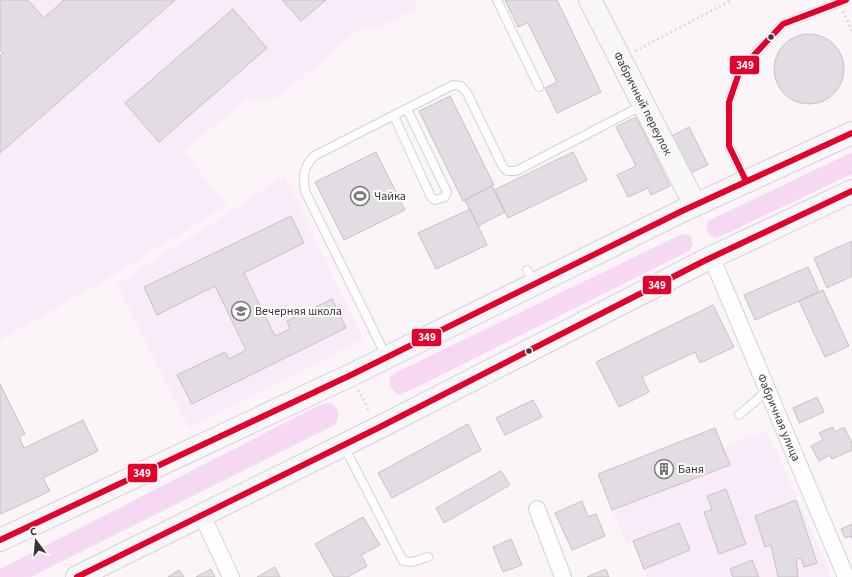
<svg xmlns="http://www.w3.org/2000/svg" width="852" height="577" font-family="'Source Sans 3',sans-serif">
  <rect width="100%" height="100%" fill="#fbf5fa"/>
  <path fill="#f9ebf7" d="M0,0H413L418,7L371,31L363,26L278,98L246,99L183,152L227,205L107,279L0,340Z
    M285,176L363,339L189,428L117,284Z
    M766,430L827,565L831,577H647L633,541L627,544L612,510L729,465L724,448Z"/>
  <path fill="#f7d8f2" d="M852,152V174L717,238L710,235L706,228L708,221Z
    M682,234L690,235L693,244L689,251L409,391L398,395L391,388L389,378L397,372Z
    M331,403C341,411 339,415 335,425L31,577H0V569L322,404Z"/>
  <path fill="#e2dde2" stroke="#c6c1c5" d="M0,0H28L44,18L64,0H175L0,153V56L3,53L0,50Z
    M282,0H326L301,21Z
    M505,0H557L601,92L557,113L545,88L557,82L528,23L518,27Z
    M233,9L267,48L159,142L125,103Z
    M774 69a35 35 0 1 1 70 0a35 35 0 1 1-70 0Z
    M450,96L494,185L463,201L419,111Z
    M636,117L670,186L651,195L648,188L628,197L617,175L636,166L616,127Z
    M689,127L708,165L686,175L668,138Z
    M376,152L405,210L344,240L315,182Z
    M573,152L587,180L508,218L494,190Z
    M492,186L505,212L478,226L465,200Z
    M470,209L487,245L436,269L418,233Z
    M291,216L304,243L244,273L275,336L290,329L287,321L332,299L346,328L192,404L177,375L225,352L229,359L246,350L215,286L157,315L144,287Z
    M852,241V276L827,288L814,258Z
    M808,267L819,292L755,320L744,295Z
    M823,290L849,346L825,357L799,301Z
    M713,305L734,347L700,363L695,352L642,377L649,392L619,407L596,362Z
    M0,384L25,434L19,437L24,448L83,420L98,451L43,478L50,491L1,514L0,512Z
    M817,397L824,412L799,423L793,408Z
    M533,400L542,417L505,435L496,418Z
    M468,424L481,450L392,498L378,473Z
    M833,427L835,432L844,427L852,443V450L832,459L830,455L819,461L811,446L823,440L819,433Z
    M715,428L730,465L612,510L598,474Z
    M501,471L510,485L444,523L436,508Z
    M726,489L746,544L719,554L704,512L712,510L707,496Z
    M796,500L817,563L804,567L801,558L796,559L798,577H778L771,545L765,547L755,516Z
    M582,501L588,517L596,514L605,536L572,550L555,513Z
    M363,517L380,545L361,555L367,566L348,577H334L315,544Z
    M679,523L690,550L644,569L633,541Z
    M852,524V539L851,536L845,538L841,529Z
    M511,539L522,565L503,572L493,547Z
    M752,560L759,577H733L730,569Z
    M275,567L280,577H257Z
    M211,569L215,577H196Z
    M606,569L609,577H587Z
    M179,570L184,577H168Z"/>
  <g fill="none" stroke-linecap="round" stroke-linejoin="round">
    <defs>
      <path id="lane" d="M497,0L539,87
        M394,116L431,197L435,200L445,197L447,192L407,109
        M746,181L729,146V102L740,70L783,24L846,0
        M527,270L534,283
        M386,356L305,191C303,175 303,168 314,156L453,85L461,86L467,93L503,167L507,171H516L643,105
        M739,415L768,390
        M344,446L403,561L412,562L428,557"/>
      <g id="street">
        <path id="s1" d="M712,258L846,577"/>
        <path d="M537,509L563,577"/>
        <path d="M202,515L231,577"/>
      </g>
      <g id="secondary">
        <path id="s2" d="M590,0L695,205"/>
        <path d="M0,540L351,375L682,211L852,133"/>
        <path d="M77,577L378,428L704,261L852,191"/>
      </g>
    </defs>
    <use href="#lane" stroke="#d6d1d5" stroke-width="10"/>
    <use href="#street" stroke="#d6d1d5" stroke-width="18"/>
    <use href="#secondary" stroke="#d6d1d5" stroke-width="24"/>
    <path stroke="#dad7da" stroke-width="2.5" stroke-dasharray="2 3" stroke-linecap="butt" d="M843,11L852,31
      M635,51L732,0
      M358,390L370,412"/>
    <use href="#lane" stroke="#fefefe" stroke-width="8"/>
    <use href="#street" stroke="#fefefe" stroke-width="16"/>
    <use href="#secondary" stroke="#f9f6f9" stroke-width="22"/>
    <defs>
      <path id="bus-1" d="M746,181L729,146V102L740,70L783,24L846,0
        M0,540L351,375L682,211L852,133
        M77,577L378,428L704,261L852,191"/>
    </defs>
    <use href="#bus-1" stroke="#fff" stroke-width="9"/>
    <use href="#bus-1" stroke="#e4002b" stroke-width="6"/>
  </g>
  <defs>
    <symbol id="stadium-ring" viewBox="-11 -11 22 22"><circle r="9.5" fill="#fff" stroke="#7e787d" stroke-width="1.5"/><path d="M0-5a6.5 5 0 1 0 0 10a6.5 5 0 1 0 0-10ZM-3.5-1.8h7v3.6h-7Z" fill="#7e787d"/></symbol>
    <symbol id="school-ring" viewBox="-11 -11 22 22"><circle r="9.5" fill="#fff" stroke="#7e787d" stroke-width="1.5"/><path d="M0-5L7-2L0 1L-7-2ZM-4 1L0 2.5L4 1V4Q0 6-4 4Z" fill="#7e787d"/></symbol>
    <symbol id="building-ring" viewBox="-11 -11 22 22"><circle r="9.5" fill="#fff" stroke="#7e787d" stroke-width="1.5"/><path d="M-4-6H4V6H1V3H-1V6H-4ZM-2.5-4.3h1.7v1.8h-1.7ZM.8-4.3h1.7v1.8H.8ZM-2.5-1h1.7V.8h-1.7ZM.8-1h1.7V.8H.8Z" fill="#7e787d"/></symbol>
  </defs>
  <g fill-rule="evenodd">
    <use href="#stadium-ring" x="349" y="185" width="22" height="22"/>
    <use href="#school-ring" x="230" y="300" width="22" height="22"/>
    <use href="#building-ring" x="653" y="458" width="22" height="22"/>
  </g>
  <g fill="#3b353a" stroke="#fff" stroke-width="1.5">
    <circle cx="771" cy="37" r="3.5"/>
    <circle cx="529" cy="351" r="3.5"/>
  </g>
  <g text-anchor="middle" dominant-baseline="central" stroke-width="4" stroke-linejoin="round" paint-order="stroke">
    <g font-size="12" fill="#3b353a" stroke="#fff">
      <text stroke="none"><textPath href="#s2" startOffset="116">Фабричный переулок</textPath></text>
      <text stroke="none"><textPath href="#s1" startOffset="173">Фабричная улица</textPath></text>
    </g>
    <g font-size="12" fill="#3b353a" stroke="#fff" text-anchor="start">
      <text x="374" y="196">Чайка</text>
      <text x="255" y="311">Вечерняя школа</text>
      <text x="678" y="469">Баня</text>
    </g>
  </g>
  <g stroke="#fff" stroke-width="1.5">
    <rect x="729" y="55" width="31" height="20" rx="4" fill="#e4002b"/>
    <rect x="642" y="275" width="30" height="20" rx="4" fill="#e4002b"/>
    <rect x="411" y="328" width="31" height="19" rx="4" fill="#e4002b"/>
    <rect x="127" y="463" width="31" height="20" rx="4" fill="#e4002b"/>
  </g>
  <g font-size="11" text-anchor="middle" font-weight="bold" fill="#fff">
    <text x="745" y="69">349</text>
    <text x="657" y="289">349</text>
    <text x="427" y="341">349</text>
    <text x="142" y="477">349</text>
  </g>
  <g transform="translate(36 541) rotate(344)" stroke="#ffffff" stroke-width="3" paint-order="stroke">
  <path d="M0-3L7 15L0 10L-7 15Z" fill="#3b353a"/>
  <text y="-6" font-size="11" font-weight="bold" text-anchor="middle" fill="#3b353a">С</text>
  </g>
</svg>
